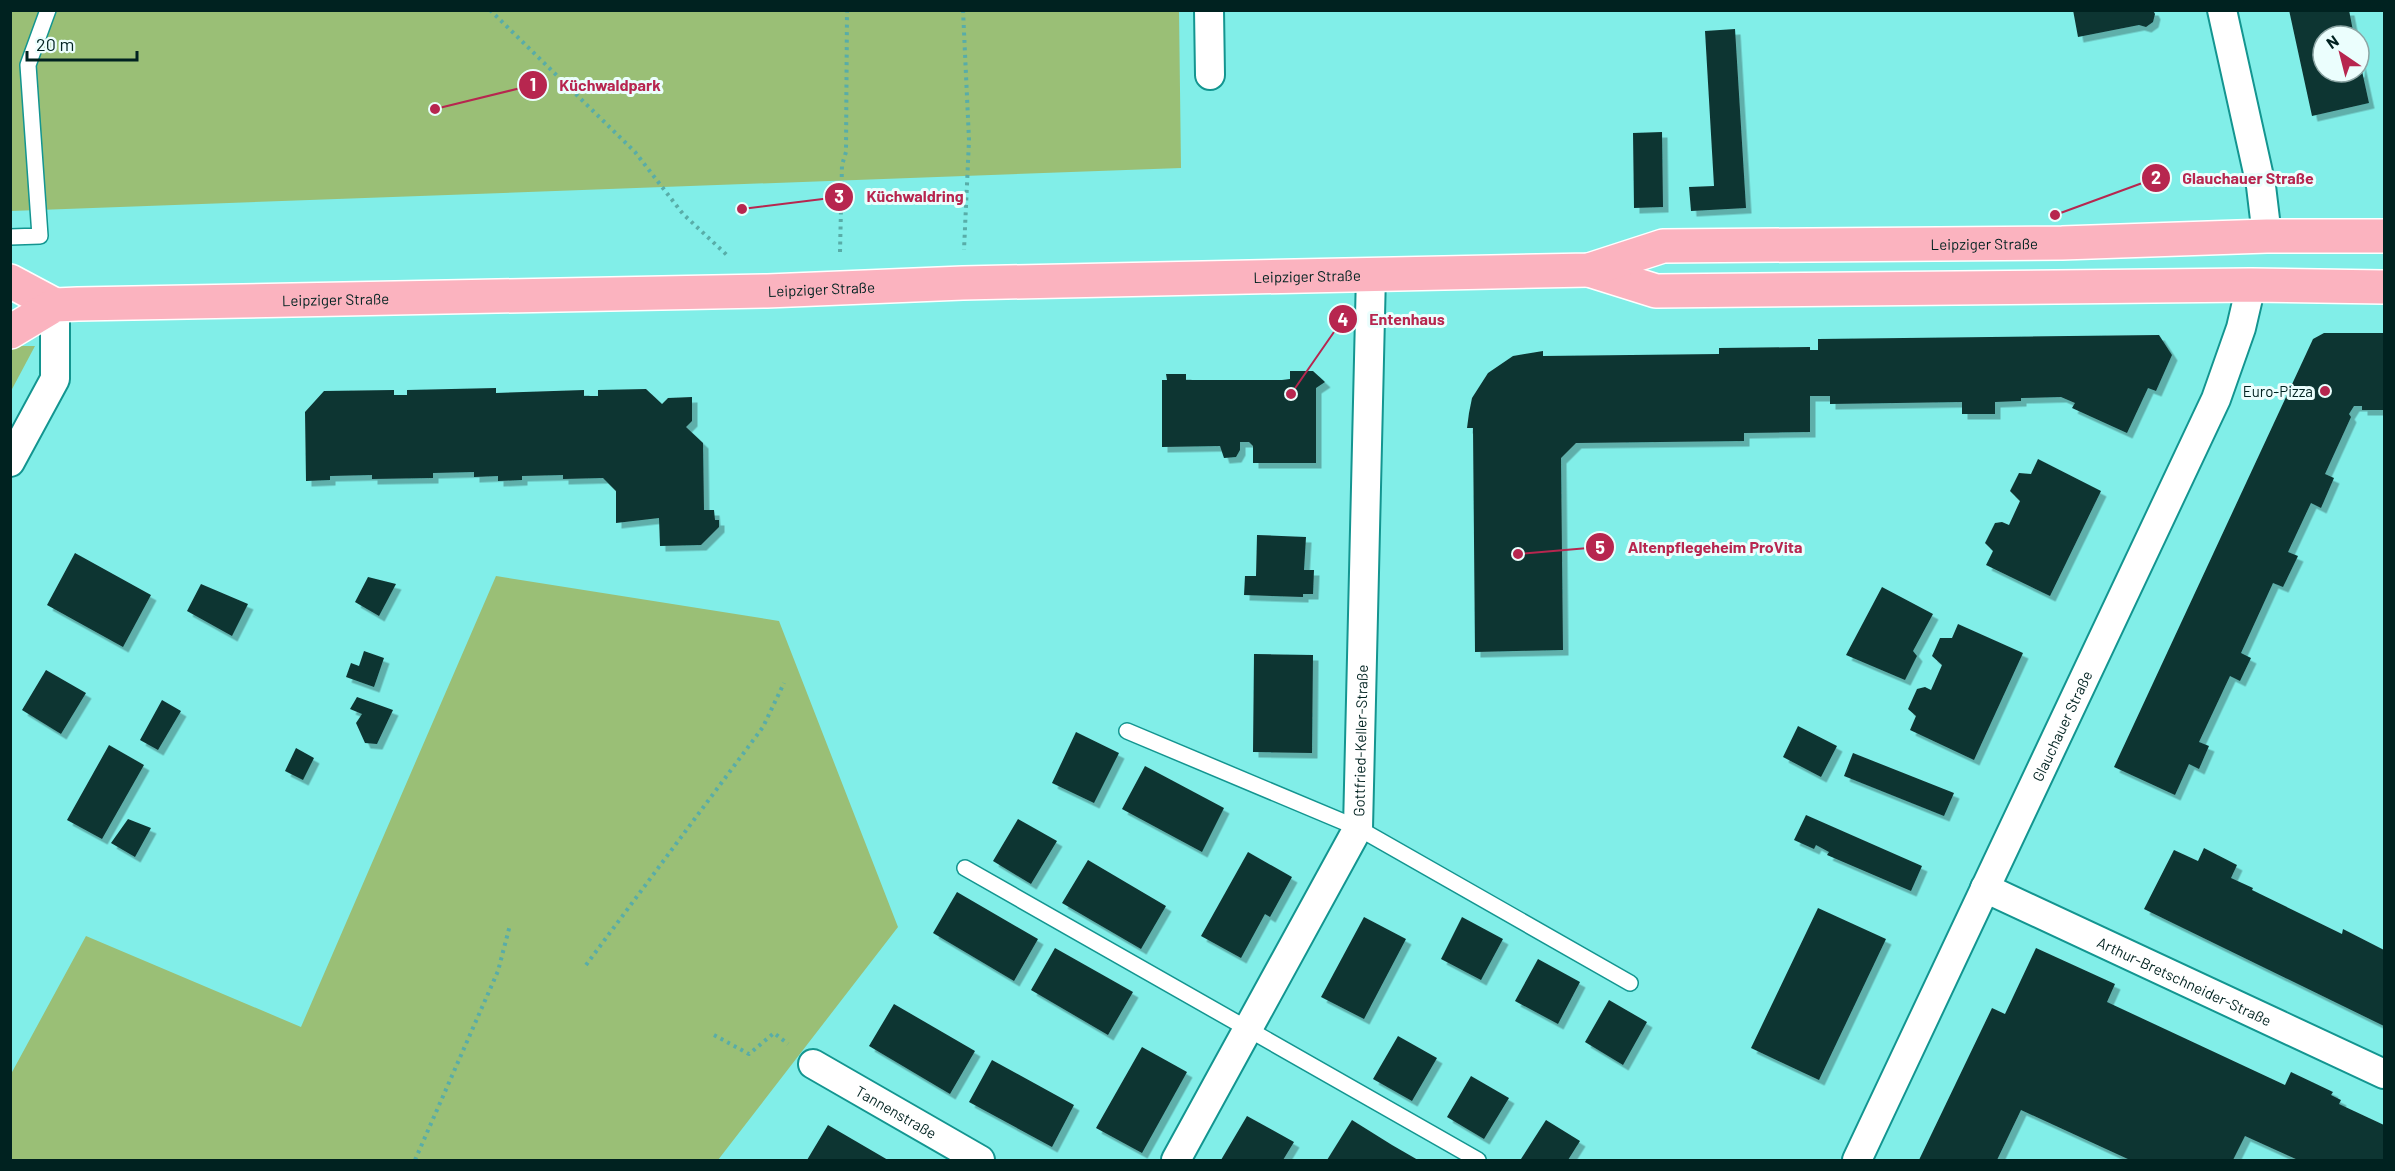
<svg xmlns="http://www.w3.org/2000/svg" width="2395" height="1171" font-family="Barlow,sans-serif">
  <defs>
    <filter id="shadow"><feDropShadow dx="5.5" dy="5.5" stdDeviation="0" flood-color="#0004"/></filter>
  </defs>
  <rect width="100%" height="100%" fill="#81eee8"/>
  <path fill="#9abf76" d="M10,11H1179L1181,168L11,211Z
    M11,346H35L11,391Z
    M496,576L779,621L898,927L718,1160H11V1074L86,936L301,1027Z"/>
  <path fill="#113432" filter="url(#shadow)" d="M2073,10H2153L2155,14L2153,22L2146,27L2139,25L2078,37Z
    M2289,10H2349L2354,36H2323V72H2359L2360,62L2369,103L2312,116Z
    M1735,29L1746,208L1691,211L1689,187L1714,186L1705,31Z
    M1662,132L1663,207L1634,208L1633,133Z
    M2324,333H2384V410H2362V406H2354L2349,414L2351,417L2325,474L2334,478L2321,508L2311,503L2288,552L2298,556L2283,587L2273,583L2241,653L2251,658L2240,681L2230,676L2199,742L2209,746L2199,769L2189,764L2175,795L2114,767L2313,339Z
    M2159,335L2172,355L2156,391L2148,388L2127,433L2072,408L2075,403L2061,397L2021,398V401L1995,402V414H1962V402L1830,404V396H1810V432L1744,433V441L1576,443L1561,458L1563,650L1475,652L1473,428H1467L1469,413L1472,398L1488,373L1513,356L1543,351V356L1719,354V348L1810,347V350H1818V339Z
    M1290,371H1313L1325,382L1316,388V463H1253V446L1249,442H1240V450L1236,457L1224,458L1220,446L1162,447V380H1167L1166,374H1186V380H1282L1290,379Z
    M496,388V393L584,390V396H598V390L646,389L662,404L668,398L692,397V421L686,427L703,443L704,510H714L715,520H719V527L701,545L660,546L659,518L616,523V491L603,478L563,479V475L522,476V480L498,481V476L474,477V472L433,473V478L372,479V475L330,476V480L306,481L305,412L324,391L394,390V395H407V390Z
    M2038,459L2101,491L2050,596L1986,565L1993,551L1985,543L1995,523L2002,522L2009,525L2020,501L2010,491L2019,473L2031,474Z
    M1257,535L1306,537L1304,570H1314L1313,594H1303V597L1244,595L1245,576H1256Z
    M75,553L151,595L123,647L47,605Z
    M368,577L396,584L379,616L355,602Z
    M201,584L248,604L232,636L187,611Z
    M1882,587L1933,614L1913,651L1917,656L1905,680L1846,655Z
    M1958,624L2023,653L1974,760L1910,730L1916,716L1908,709L1917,689L1925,687L1931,690L1942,665L1932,656L1940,638H1952Z
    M364,651L384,658L374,687L346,677L351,663L359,666Z
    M1254,654L1313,655L1312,753L1253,752Z
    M46,670L86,693L61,734L22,710Z
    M357,697L393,710L377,744L365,743L356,723L362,714L350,709Z
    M162,700L181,711L158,750L140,740Z
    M1798,726L1837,746L1821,777L1783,757Z
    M1076,732L1119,753L1094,803L1052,783Z
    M109,745L144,765L102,839L67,820Z
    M296,748L314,758L303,780L285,771Z
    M1853,753L1954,793L1944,816L1844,776Z
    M1145,766L1224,808L1202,852L1122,809Z
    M1806,815L1922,866L1911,891L1827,855L1829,852L1816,845L1814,849L1794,840Z
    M128,819L151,828L135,857L111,843Z
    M1018,819L1057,841L1031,884L993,861Z
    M2204,848L2237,865L2231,878L2253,888L2252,890L2342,934L2343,929L2384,950V1026L2144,909L2174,850L2198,861Z
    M1248,852L1292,877L1270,917L1265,914L1241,958L1201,936Z
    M1088,860L1166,906L1141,949L1062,903Z
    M957,892L1038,939L1014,981L933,933Z
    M1818,908L1886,939L1819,1080L1751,1048Z
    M1364,917L1406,939L1364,1019L1321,997Z
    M1462,917L1503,939L1481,980L1441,959Z
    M1055,948L1133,992L1108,1035L1031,990Z
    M2036,948L2115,984L2107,1002L2285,1085L2291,1072L2333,1092L2331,1095L2341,1100L2339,1104L2384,1125V1160H2298L2245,1136L2233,1160H2130L2021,1110L1997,1160H1919L1992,1008L2005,1014Z
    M1538,959L1580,982L1558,1024L1515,1001Z
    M1609,1000L1647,1022L1623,1065L1585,1042Z
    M894,1004L975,1051L950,1094L869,1046Z
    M1398,1036L1437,1058L1412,1101L1373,1079Z
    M1142,1047L1187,1072L1142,1153L1096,1128Z
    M992,1060L1074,1105L1052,1147L969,1102Z
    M1471,1076L1509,1098L1484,1139L1447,1117Z
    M1247,1116L1294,1142L1283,1160H1221Z
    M1352,1120L1392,1145L1418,1160H1327Z
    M1546,1120L1580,1141L1568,1160L1521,1159Z
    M828,1125L888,1160H807Z"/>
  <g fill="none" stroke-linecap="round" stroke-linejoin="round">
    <defs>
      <path id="lane" d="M10,237L40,236L28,65L48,10
        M1127,731L1358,828L1630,983
        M965,868L1478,1160"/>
      <g id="street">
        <path d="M1209,10L1210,75"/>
        <path d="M2222,10L2261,186L2267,236"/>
        <path d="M10,462L55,379V305"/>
        <path id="s1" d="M1985,888L2384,1074"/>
        <path id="s2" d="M813,1064L980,1160"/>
        <path id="s3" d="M1176,1160L1358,828L1371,274"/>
        <path id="s4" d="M1857,1160L2216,399L2241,328L2251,285"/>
      </g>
      <g id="primary">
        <path d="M1589,270L1656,291L2251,285L2384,287"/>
        <path d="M10,281L55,305"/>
        <path id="s5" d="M10,332L55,305L78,304L767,291L963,283L1589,270L1663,246L2062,243L2267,236H2384"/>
      </g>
    </defs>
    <use href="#lane" stroke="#139590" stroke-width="18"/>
    <use href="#street" stroke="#139590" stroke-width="32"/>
    <use href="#primary" stroke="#fff" stroke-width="36"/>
    <path stroke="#58ada8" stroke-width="4" stroke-dasharray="3 4.5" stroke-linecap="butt" d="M490,10L635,152L683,214L729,257
      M963,10L969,140L964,250
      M840,252L842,165L846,152L847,10
      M586,965L763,727L784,683
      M714,1035L749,1054L774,1033L788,1044
      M415,1160L498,971L510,925"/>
    <use href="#lane" stroke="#fff" stroke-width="15"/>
    <use href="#street" stroke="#fff" stroke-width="28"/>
    <use href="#primary" stroke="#fbb3bf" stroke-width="33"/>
  </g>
  <circle fill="#b7264f" stroke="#ebfefd" stroke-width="2" cx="2325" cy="391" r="6"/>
  <g text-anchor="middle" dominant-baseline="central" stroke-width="6" stroke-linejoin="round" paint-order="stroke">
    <g font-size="15" fill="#002220" stroke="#ebfefd">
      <text stroke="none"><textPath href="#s5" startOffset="1986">Leipziger Straße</textPath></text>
      <text stroke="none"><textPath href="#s5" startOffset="1305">Leipziger Straße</textPath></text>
      <text stroke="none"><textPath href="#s5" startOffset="819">Leipziger Straße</textPath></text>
      <text stroke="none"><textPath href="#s5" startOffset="333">Leipziger Straße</textPath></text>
      <text stroke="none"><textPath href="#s4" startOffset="480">Glauchauer Straße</textPath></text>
      <text stroke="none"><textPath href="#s3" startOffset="466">Gottfried-Keller-Straße</textPath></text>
      <text stroke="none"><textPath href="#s1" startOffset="220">Arthur-Bretschneider-Straße</textPath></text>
      <text stroke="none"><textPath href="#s2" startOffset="96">Tannenstraße</textPath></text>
    </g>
    <g font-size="15" fill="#002220" stroke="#ebfefd" text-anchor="end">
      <text x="2313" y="391">Euro-Pizza</text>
    </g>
  </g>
  <path fill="none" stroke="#b7264f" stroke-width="2" d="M435 109L533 85M2055 215L2156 178M742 209L839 197M1291 394L1343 319M1518 554L1600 547"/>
  <g fill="#b7264f" stroke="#ebfefd" stroke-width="2">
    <circle cx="435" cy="109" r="6"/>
    <circle cx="2055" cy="215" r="6"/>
    <circle cx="742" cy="209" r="6"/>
    <circle cx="1291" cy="394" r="6"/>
    <circle cx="1518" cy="554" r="6"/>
    <circle cx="533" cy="85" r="15"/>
    <circle cx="2156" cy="178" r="15"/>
    <circle cx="839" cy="197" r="15"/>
    <circle cx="1343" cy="319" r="15"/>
    <circle cx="1600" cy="547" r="15"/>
  </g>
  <g font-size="18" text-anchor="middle" font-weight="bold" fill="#fff">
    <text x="533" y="91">1</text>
    <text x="2156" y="184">2</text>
    <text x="839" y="203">3</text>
    <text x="1343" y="326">4</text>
    <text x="1600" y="554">5</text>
  </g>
  <g font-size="16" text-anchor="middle" font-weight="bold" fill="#b7264f" stroke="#ebfefd" stroke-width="6" stroke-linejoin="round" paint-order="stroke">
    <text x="610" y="91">Küchwaldpark</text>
    <text x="2248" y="184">Glauchauer Straße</text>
    <text x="915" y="202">Küchwaldring</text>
    <text x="1407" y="325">Entenhaus</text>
    <text x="1715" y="553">Altenpflegeheim ProVita</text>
  </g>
  <rect width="2395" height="1171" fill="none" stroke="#002220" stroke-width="24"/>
  <g transform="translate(2341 54) rotate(325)"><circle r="28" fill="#ebfefd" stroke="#8da6a5" stroke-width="1.5"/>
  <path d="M0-4.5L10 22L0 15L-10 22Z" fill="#b7264f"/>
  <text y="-9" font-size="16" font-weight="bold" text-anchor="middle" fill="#002220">N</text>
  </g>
  <path d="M27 51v9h110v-9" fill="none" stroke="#002220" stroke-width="3"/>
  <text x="36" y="51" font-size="18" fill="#002220" stroke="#ebfefd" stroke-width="4.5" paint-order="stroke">20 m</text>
</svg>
